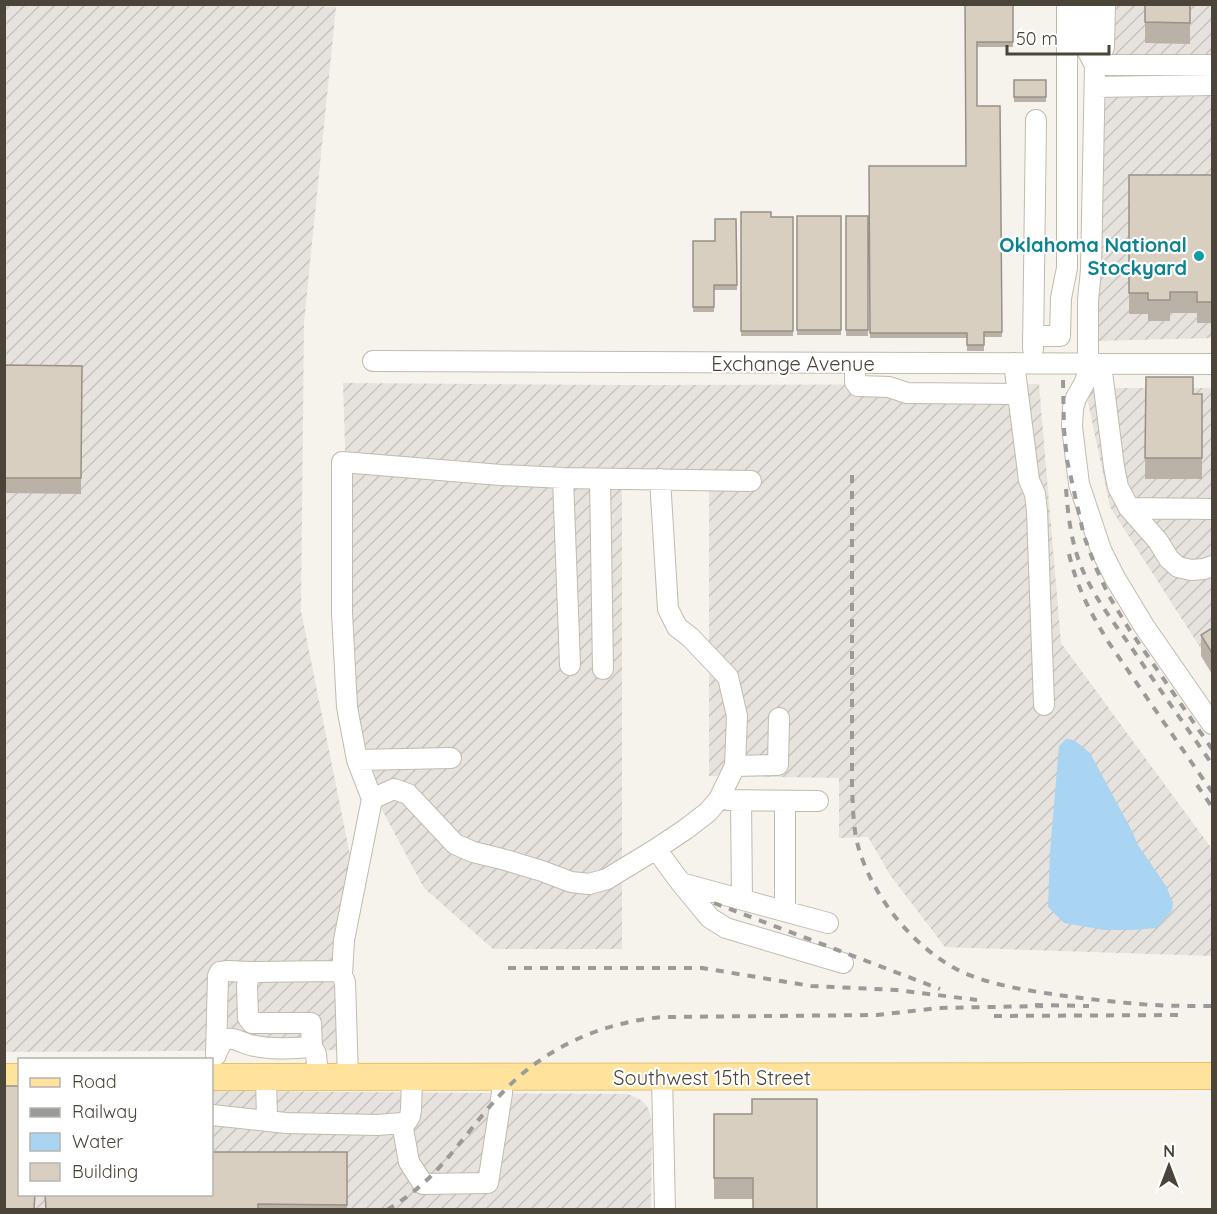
<svg xmlns="http://www.w3.org/2000/svg" width="1217" height="1214" font-family="Quicksand,sans-serif">
  <defs>
    <pattern id="industrial-furrows" width="10" height="10" patternUnits="userSpaceOnUse" patternTransform="scale(1.5)"><rect width="10" height="10" fill="#e6e2dd"/><path d="M-1 1l2-2M0 10L10 0M9 11l2-2" fill="none" stroke="#c7c3be"/></pattern>
  </defs>
  <rect width="100%" height="100%" fill="#f6f3ec"/>
  <path fill="url(#industrial-furrows)" d="M264,4L336,7L304,322L301,611L351,860L348,1050L5,1052L4,5Z
    M1101,5H1212V338L1095,341Z
    M343,383L622,385L1039,384L1061,643L1212,849V956L945,947L890,875L868,837L839,838V778L709,776V477H622V949H493L424,888L355,760Z
    M1085,388H1212V666L1110,507Z
    M4,1090L20,1194H212V1091L628,1094L641,1100L646,1105L649,1110L652,1124L651,1209H5Z"/>
  <path fill="#a9d4f2" d="M1066,739L1074,740L1090,753L1132,831L1138,845L1166,886L1173,903L1172,911L1157,928L1132,930H1104L1064,923L1048,907L1050,852L1059,746Z"/>
  <g fill="none" stroke-linecap="round" stroke-linejoin="round">
    <defs>
      <path id="minor" d="M1087,4L1086,48L1095,65L1091,270L1088,300V363
        M1105,4L1104,47L1095,65H1212
        M1095,87L1212,85
        M1033,336H1060L1061,298L1067,268V4
        M1033,349L1036,120
        M373,361L1212,364
        M855,363V382L858,386L889,387L907,393L1018,394
        M1014,363L1029,480L1035,494L1037,511L1044,705
        M1091,364L1084,384L1076,398L1073,408L1072,427L1079,484L1101,550L1115,578L1144,626L1212,724
        M1101,364L1114,467L1118,487L1129,508L1158,541L1169,559L1178,567L1191,570L1204,569L1212,566
        M563,478L570,665
        M600,479L603,669
        M1129,508L1212,509
        M357,760L451,758
        M735,766L778,765L779,718
        M372,799L394,789L408,794L455,844L473,852L502,859L542,871L571,882L589,884L607,879L656,849L686,829L708,812L719,799L735,766L737,716L728,677L690,637L677,627L668,609L660,479
        M728,800L818,801
        M741,800L742,899
        M785,801V911
        M656,849L681,883L710,918L726,928L843,963
        M681,883L828,923
        M342,975L344,940L372,799L357,760L347,707L342,613V462L501,475L563,478L751,481
        M312,1047L311,1023H252L248,1018L247,985L250,972L336,971L342,975L345,982L348,1077
        M216,1054C219,1048 221,1041 227,1039C234,1037 246,1045 255,1046C273,1050 293,1048 312,1047L316,1054L318,1077
        M216,1055L218,976L220,972L228,971L250,972
        M266,1077L267,1120
        M662,1077L665,1210
        M212,1115L286,1123L377,1125L402,1123L407,1121L410,1116L411,1110L412,1077
        M402,1123L409,1162L423,1184L488,1183L502,1093L503,1077"/>
      <path id="major" d="M4,1077H20
        M212,1077L1212,1076"/>
    </defs>
    <use href="#minor" stroke="#c2bbae" stroke-width="22"/>
    <use href="#major" stroke="#e6c16a" stroke-width="28"/>
    <use href="#minor" stroke="#fff" stroke-width="20"/>
    <use href="#major" stroke="#ffe39c" stroke-width="26"/>
    <path stroke="#9a9a9a" stroke-width="4" stroke-dasharray="8 8" stroke-linecap="butt" d="M1063,380L1064,429L1067,460L1084,536L1096,568L1109,596L1129,629L1212,749
      M852,475V788C853,806 853,824 857,842C870,894 912,947 960,971C990,985 1025,990 1058,995C1089,999 1121,1003 1153,1005C1173,1006 1193,1006 1212,1006
      M1066,489C1068,515 1071,542 1081,566C1092,594 1111,619 1129,644C1156,684 1184,724 1212,764
      M1069,554C1077,588 1091,614 1109,643L1212,792
      M1197,785L1212,807
      M714,903L940,989
      M508,968H702L811,986L897,990L977,1000
      M1035,1005L1089,1006
      M994,1016L1185,1015
      M387,1210C403,1200 418,1189 431,1176C457,1150 477,1119 502,1093C544,1048 602,1022 663,1017L877,1015L939,1008L1043,1006"/>
  </g>
  <path fill="#bab2a6" d="M965,4H1013V47H977V106H1000L1002,337H984V351H967V338H870L869,166H966Z
    M1145,4H1190V44L1145,43Z
    M1014,80H1046V102H1014Z
    M1129,175H1212V323H1197V313H1170V321H1148V314H1129Z
    M741,212L771,217H793V336H741Z
    M797,216H841V335H797Z
    M846,216H868V336H846Z
    M736,219L737,290H714V312H693V241H715Z
    M4,365L82,366L81,494L4,493Z
    M1146,377L1193,394H1202V479H1145Z
    M1212,628V674L1201,656V635Z
    M714,1114H752L753,1199H714Z
    M347,1152V1209H45Z"/>
  <path fill="#d8cfc1" stroke="#979187" stroke-width="1.5" d="M965,4H1013V42H977V106H1000L1002,332H984V345H967V333H870L869,166H966Z
    M1145,4H1190V23L1145,22Z
    M1014,80H1046V97H1014Z
    M1129,175H1212V302H1197V292H1170V300H1148V293H1129Z
    M741,212H771V217H793V331H741Z
    M797,216H841V330H797Z
    M846,216H868V330H846Z
    M715,219H736L737,285H714V307H693V241H715Z
    M4,365L82,366L81,478H4Z
    M1146,377H1193V394H1202V458H1145Z
    M1212,628V653L1201,635Z
    M4,1086H20V1194H35L34,1209H4Z
    M752,1099H817V1209H753V1178H714V1114H752Z
    M212,1152H347V1205L258,1204V1209H46L45,1194H212Z"/>
  <circle fill="#0f9aa8" stroke="#fff" stroke-width="2" cx="1199" cy="256" r="6"/>
  <g text-anchor="middle" dominant-baseline="central" stroke-width="4.5" stroke-linejoin="round" paint-order="stroke">
    <g font-size="20" font-weight="bold" fill="#0d838f" stroke="#fff" text-anchor="end">
      <text x="1187" y="244">Oklahoma National<tspan x="1187" dy="23">Stockyard</tspan></text>
    </g>
    <g font-size="20" fill="#4b4439" stroke="#fff">
      <text x="793" y="363">Exchange Avenue</text>
      <text x="712" y="1077">Southwest 15th Street</text>
    </g>
  </g>
  <rect width="1217" height="1214" fill="none" stroke="#4b4439" stroke-width="12"/>
  <rect x="18" y="1058" width="195" height="138" fill="#ffffff" stroke="#b7b4b0" stroke-width="1.5"/>
  <rect x="30" y="1078" width="30" height="9" fill="#ffe39c" stroke="#b7b4b0" stroke-width="1.5"/>
  <text x="72" y="1088" font-size="18" fill="#4b4439">Road</text>
  <rect x="30" y="1108" width="30" height="9" fill="#9a9a9a" stroke="#b7b4b0" stroke-width="1.5"/>
  <text x="72" y="1118" font-size="18" fill="#4b4439">Railway</text>
  <rect x="30" y="1133" width="30" height="18" fill="#a9d4f2" stroke="#b7b4b0" stroke-width="1.5"/>
  <text x="72" y="1148" font-size="18" fill="#4b4439">Water</text>
  <rect x="30" y="1163" width="30" height="18" fill="#d8cfc1" stroke="#b7b4b0" stroke-width="1.5"/>
  <text x="72" y="1178" font-size="18" fill="#4b4439">Building</text>
  <g transform="translate(1169 1166)" stroke="#ffffff" stroke-width="4.5" paint-order="stroke">
  <path d="M0-4.5L10 22L0 15L-10 22Z" fill="#4b4439"/>
  <text y="-9" font-size="16" font-weight="bold" text-anchor="middle" fill="#4b4439">N</text>
  </g>
  <path d="M1007 45v9h102v-9" fill="none" stroke="#4b4439" stroke-width="3"/>
  <text x="1016" y="45" font-size="18" fill="#4b4439" stroke="#ffffff" stroke-width="4.5" paint-order="stroke">50 m</text>
</svg>
